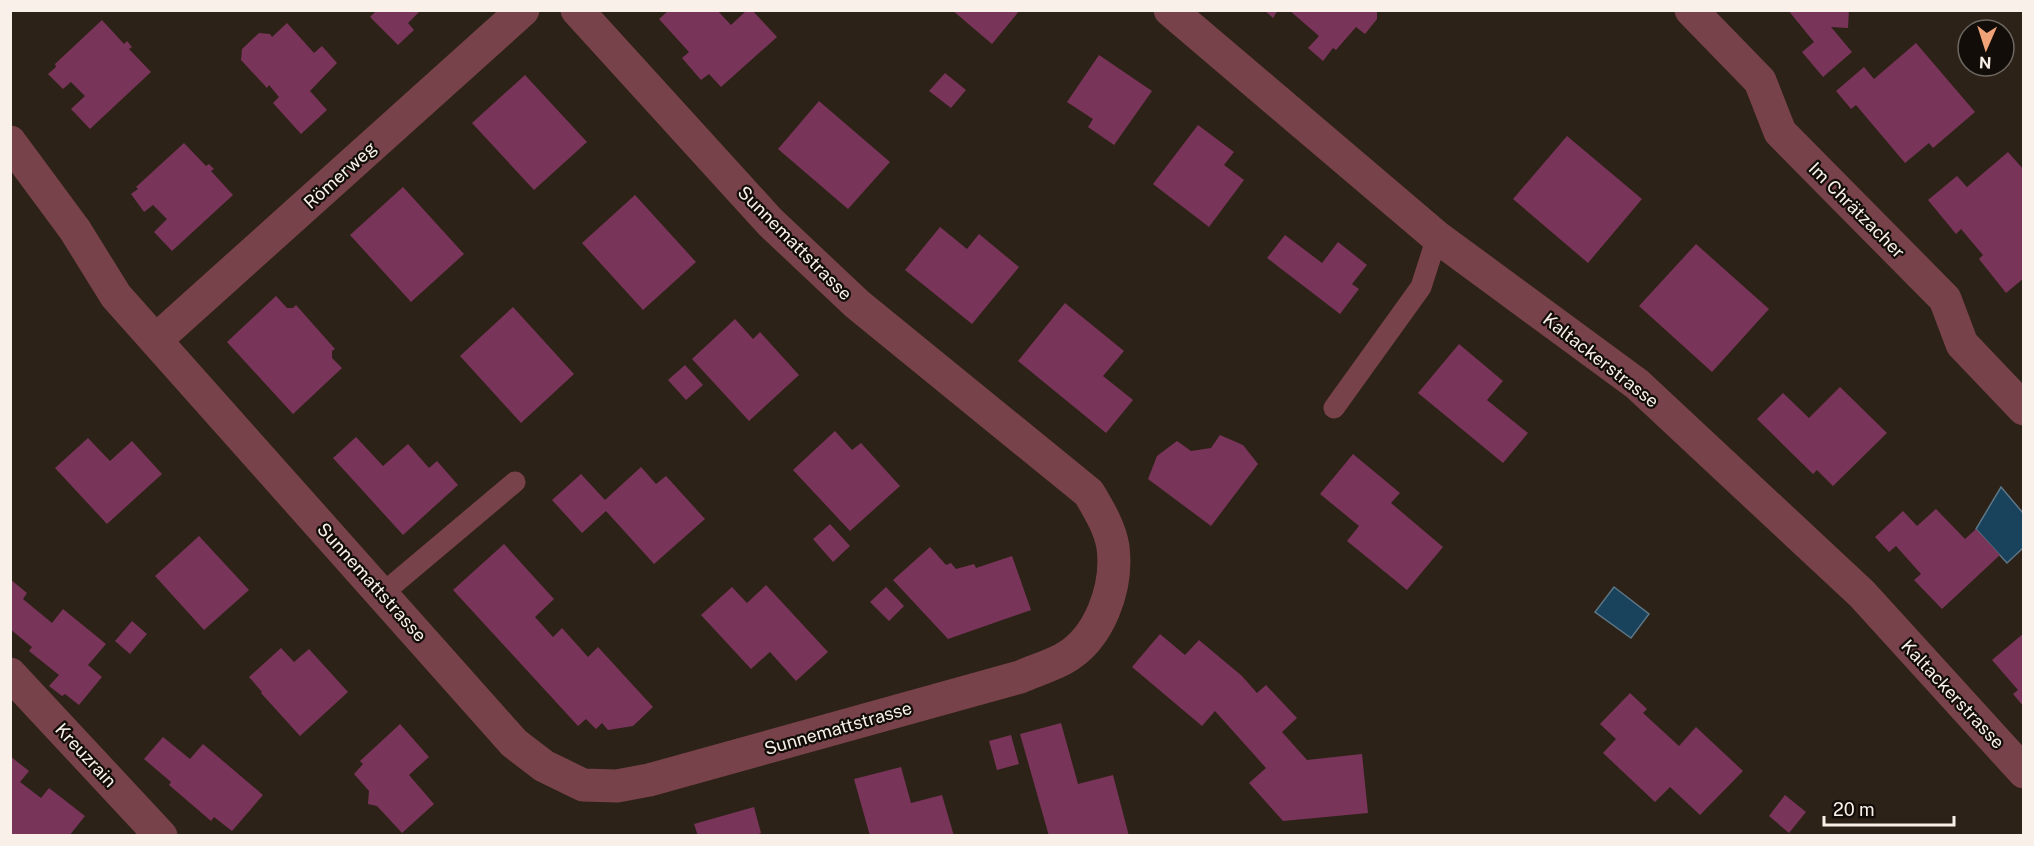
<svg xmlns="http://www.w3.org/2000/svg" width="2034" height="846" font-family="'Public Sans',sans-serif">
  <rect width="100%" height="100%" fill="#2d2217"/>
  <path fill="#19425c" stroke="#5c7686" stroke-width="1.5" d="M2001,487L2023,513V548L2007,563L1976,529Z
    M1614,587L1649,614L1631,638L1595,612Z"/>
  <path fill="#793459" d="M377,10H421L408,23L414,30L398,45L370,17Z
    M669,10H717L731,25L747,10H752L777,37L721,87L709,74L701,80L682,58L689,52L659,19Z
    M952,10H1020L992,44Z
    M1264,10H1278L1273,18Z
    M1289,10H1377V19L1365,34L1356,27L1336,50L1333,48L1323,61L1308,48L1319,36Z
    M1788,10H1849L1848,28L1831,27L1852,52L1823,77L1802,52L1814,42Z
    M102,20L124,44L127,41L132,47L129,49L151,72L90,129L71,109L85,96L71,82L63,89L48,74L56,67L55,64Z
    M287,23L314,53L322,46L337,63L310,91L327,110L301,134L273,103L279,97L269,85L267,88L241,60L242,49L259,33L270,34L272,37Z
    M1916,43L1975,112L1933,148L1929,143L1905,163L1856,105L1851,109L1836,91L1864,67L1874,79Z
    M1099,55L1152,91L1114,145L1088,127L1093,119L1067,102Z
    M945,73L966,90L951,108L929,91Z
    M525,75L587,142L534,190L472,123Z
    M819,101L890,162L848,209L778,149Z
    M1198,125L1234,152L1224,165L1244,180L1209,227L1153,184Z
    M1567,136L1642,199L1588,263L1513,199Z
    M184,143L206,166L209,164L214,169L211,171L233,195L172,251L154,232L167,219L153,205L144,212L131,194L138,189L136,187Z
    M2008,152L2024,170V278L2006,293L1979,259L1983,255L1961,229L1956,234L1928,200L1957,176L1967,187Z
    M403,187L464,254L411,302L350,235Z
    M635,195L696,262L643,310L582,243Z
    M940,227L967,249L979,234L1019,267L972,324L905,270Z
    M1285,235L1322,263L1338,242L1367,265L1352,284L1359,289L1340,314L1267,258Z
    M1696,244L1769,309L1712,372L1639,306Z
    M276,296L287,308H293L296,305L335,349L332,351V358L342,368L293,414L227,342Z
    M1065,303L1124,351L1103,376L1133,400L1106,433L1018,361Z
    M513,307L574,374L521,423L460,356Z
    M735,319L753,339L760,332L799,375L749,421L692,359Z
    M1459,344L1503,381L1487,400L1528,433L1503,463L1418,393Z
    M685,365L703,385L686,400L668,380Z
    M1840,387L1887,433L1833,486L1817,470L1813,474L1757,419L1783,393L1809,418Z
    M835,431L852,450L861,443L900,486L850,531L793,470Z
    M1220,435L1243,445L1258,464L1211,526L1148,479L1157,456L1177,441L1191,451L1211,448Z
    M356,437L383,466L408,444L429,468L437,461L458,485L403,535L333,458Z
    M88,438L110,461L132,441L162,474L107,524L55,468Z
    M1353,454L1400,493L1391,503L1443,547L1407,590L1347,541L1359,526L1320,494Z
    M641,467L656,484L666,476L705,519L654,564L606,511L582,533L552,500L581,474L605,500Z
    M1936,509L1965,539L1976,529L2000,555L1942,609L1914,580L1921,574L1896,546L1889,552L1875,537L1903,511L1917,526Z
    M830,524L850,546L833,562L813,539Z
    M199,536L249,590L204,630L155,576Z
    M504,544L554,599L535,617L553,637L562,628L588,657L598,647L653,707L633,726L608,730L602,723L596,729L586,719L578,726L453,590Z
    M930,547L946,565L951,563L956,569L974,564L976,568L1012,556L1031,610L948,639L893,580Z
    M10,579L27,593L23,599L52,623L63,609L106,644L88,665L102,677L79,705L65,694L62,696L49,686L59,675L29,651L32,647L10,629Z
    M766,585L828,652L796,681L770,652L751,669L701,615L732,587L747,603Z
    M886,587L904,606L889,621L870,602Z
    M132,621L147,634L130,654L115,641Z
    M2024,633V707L2013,694L2018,690L1992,660Z
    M1160,634L1185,655L1199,640L1242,676L1257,693L1266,685L1297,718L1282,732L1307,760L1362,754L1368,813L1283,821L1249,783L1266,768L1215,711L1202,726L1132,667Z
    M281,648L294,662L309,649L348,692L300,736L261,693L262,692L249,677Z
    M1630,693L1647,709L1643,713L1679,746L1696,727L1743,771L1700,815L1670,787L1655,802L1603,753L1616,739L1600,724Z
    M1061,723L1078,784L1113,775L1129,836H1049L1020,734Z
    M400,724L429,757L409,775L434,804L402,833L377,806L368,804L369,791L354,774L363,764L360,761Z
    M1011,735L1019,764L997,770L989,741Z
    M163,737L190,759L203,744L263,795L232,831L214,817L211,821L169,785L171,782L144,759Z
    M10,756L29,771L20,782L41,798L49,788L85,816L69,836H10Z
    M901,767L911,803L942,795L954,836H870L854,779Z
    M1785,795L1806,812L1789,833L1769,816Z
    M754,807L761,833L753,836H698L694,824Z"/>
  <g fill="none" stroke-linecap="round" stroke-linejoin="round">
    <path stroke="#78424a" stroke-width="21" d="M1334,408L1421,287L1437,237
      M382,594L515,482"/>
    <path stroke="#78424a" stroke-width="33" d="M1170,10L1437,237L1637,384L1862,594L2024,772
      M1691,10L1760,81L1780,132L1945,299L1962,344L2024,409
      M10,142L75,230L116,296L514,743L544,766L583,785L617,786L649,780L1020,677C1034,671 1050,666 1063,659C1100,639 1118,587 1113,547C1110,528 1099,510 1089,493L857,304L770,222L577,10
      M156,340L523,10
      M10,674L161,836"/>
  </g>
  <g text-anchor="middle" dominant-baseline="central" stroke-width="4.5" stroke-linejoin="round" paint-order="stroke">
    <g font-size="18" fill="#f8f0e9" stroke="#120d08">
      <text transform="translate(340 175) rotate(-42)">Römerweg</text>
      <text transform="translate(1857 210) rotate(45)">Im Chrätzacher</text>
      <text transform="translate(795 243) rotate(45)">Sunnemattstrasse</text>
      <text transform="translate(1601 360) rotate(38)">Kaltackerstrasse</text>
      <text transform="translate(372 582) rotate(48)">Sunnemattstrasse</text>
      <text transform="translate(1953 694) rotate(47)">Kaltackerstrasse</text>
      <text transform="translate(838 728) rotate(-16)">Sunnemattstrasse</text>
      <text transform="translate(86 755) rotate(47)">Kreuzrain</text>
    </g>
  </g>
  <rect width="2034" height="846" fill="none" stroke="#f8f0e9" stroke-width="24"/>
  <g transform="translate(1986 48) rotate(183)"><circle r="28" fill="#120d08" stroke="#6e6862" stroke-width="1.5"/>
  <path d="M0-4.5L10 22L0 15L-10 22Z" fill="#efa377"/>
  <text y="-9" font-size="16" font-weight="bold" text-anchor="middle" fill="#f8f0e9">N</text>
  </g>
  <path d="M1824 816v9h130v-9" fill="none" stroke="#f8f0e9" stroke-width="3"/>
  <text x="1833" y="816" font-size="18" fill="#f8f0e9" stroke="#120d08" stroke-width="4.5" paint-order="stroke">20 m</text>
</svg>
